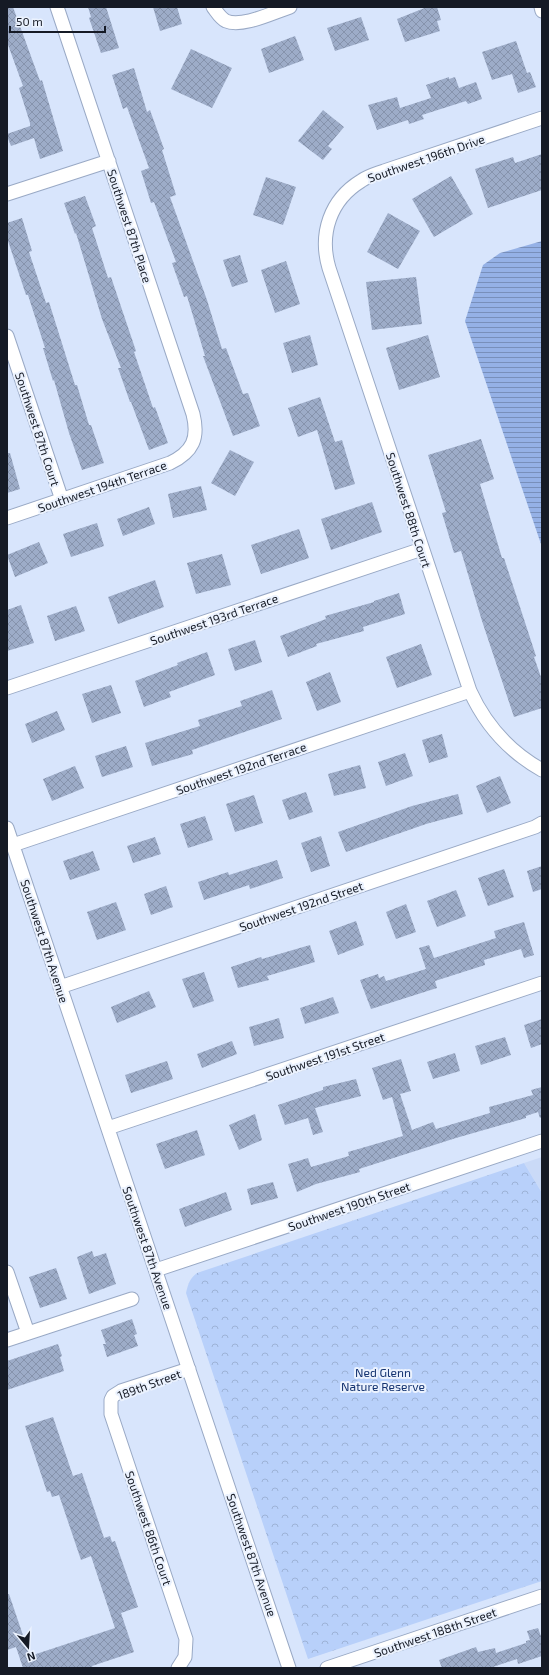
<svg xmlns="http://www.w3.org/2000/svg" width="549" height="1675" font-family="'Exo 2',sans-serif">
  <defs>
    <pattern id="park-crowns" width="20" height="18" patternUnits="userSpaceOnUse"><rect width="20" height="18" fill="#b8d0fa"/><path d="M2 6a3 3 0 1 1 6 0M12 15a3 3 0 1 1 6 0" fill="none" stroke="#9db2d6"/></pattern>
    <pattern id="water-rules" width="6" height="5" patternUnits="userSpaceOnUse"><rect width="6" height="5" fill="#95b1e6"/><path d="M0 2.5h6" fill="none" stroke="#788fba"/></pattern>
    <pattern id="building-cross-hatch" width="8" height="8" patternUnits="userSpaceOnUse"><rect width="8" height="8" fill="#9dacc8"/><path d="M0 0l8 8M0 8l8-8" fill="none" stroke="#8693ac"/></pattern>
  </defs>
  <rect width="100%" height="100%" fill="#d8e5fc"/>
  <path fill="#cadaf7" d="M542,1157V1193L524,1163Z"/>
  <path fill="url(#park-crowns)" d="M524,1163L542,1193V1581L308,1659L186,1293C188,1284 190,1278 197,1273Z"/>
  <path fill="url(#water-rules)" d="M542,241V547L465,321L483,265L500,253Z"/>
  <path fill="url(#building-cross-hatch)" d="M7,7H13L40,81L42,80L63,151L40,159L34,138L11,146L7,136V134L30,126V123L19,88L23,86L7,42Z
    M88,7H106L119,48L101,53L89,18L91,17Z
    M153,7H177L182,24L160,31Z
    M427,7H437L441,20L437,21L440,31L405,42L397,19Z
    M361,17L369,40L335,51L327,28Z
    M295,36L304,60L269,73L261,49Z
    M516,41L527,73L530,72L536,87L518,93L512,74L492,80L482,52Z
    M191,49L232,68L212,108L171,89Z
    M134,68L147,112L150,110L164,149L162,150L176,195L170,197L207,300L222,349L226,348L243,394L248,393L260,426L233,436L203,356H205L187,296L184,297L172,263L176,262L154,202L151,203L141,171L149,168L127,107L123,109L112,75Z
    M449,77V79L455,77L459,88L476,82L482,99L468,104L466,101L422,115L424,119L409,124L408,120L377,130L368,105L397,97L400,108L431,98L426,85Z
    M323,110L344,127L328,146L332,149L323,160L298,141Z
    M542,154V190L488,208L475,169L513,157L515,163Z
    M451,176L473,214L434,237L412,199Z
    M266,177L296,187L283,225L253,215Z
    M85,196L96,226L92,228L108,278L111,277L136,351L134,352L153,408L155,407L168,443L149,450L131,402H130L118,368H121L102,319L76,233L75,234L64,203Z
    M388,213L420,231L398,269L367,252Z
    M22,218L32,251L29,252L46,303L49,302L75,385H77L89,425H91L104,463L82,470L69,433L54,380L53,381L43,348H45L28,295H26L7,238V223Z
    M240,255L248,282L232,287L223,260Z
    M286,261L300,304L275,313L261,270Z
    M416,277L422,324L372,330L366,282Z
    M310,335L318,365L292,373L283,343Z
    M428,335L440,377L399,390L386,348Z
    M320,397L335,442L342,440L355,484L335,490L317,430L298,437L288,408Z
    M481,439L494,479L480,484L502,558H504L536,656L534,657L542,680V708L514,717L482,621L461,551L454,553L442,513L446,512L428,455Z
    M230,450L254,462L235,496L211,483Z
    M7,453H10L20,489L7,493Z
    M201,486L207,510L173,518L168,494Z
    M372,502L382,532L331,550L321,519Z
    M149,507L155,524L123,536L117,519Z
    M97,523L104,546L71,557L63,534Z
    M299,529L309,558L261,574L251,545Z
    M39,542L48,563L15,577L7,555Z
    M222,554L231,585L196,594L187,563Z
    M155,580L164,607L118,624L108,597Z
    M399,593L405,614L363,627L364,631L316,644L317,646L288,657L280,636L326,619L325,616L374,602V601Z
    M21,605L34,643L7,651V610Z
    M76,606L85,631L55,641L47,616Z
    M255,640L262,662L235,671L228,649Z
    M421,644L432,675L397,688L386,657Z
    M207,652L215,675L169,692L171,697L144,707L135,681L178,665L177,663Z
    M330,672L341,702L317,711L306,682Z
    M111,685L121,713L92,723L82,694Z
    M272,690L282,719L192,750L193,754L152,766L145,743L200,726L198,720L242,706L240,701Z
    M57,711L65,730L32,743L25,724Z
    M442,734L448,757L429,763L422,740Z
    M126,746L133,767L102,777L95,756Z
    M405,753L413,776L386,786L378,762Z
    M360,765L366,788L334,796L328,774Z
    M75,766L84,788L52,801L43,779Z
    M500,776L511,803L487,813L476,786Z
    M306,792L313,812L289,820L282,800Z
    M458,794L463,814L426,824L346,852L338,832L412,806Z
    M254,795L263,823L235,832L226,804Z
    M205,816L213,840L188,848L180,824Z
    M321,836L330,866L311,872L301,843Z
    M155,837L161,854L133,863L127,846Z
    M93,851L100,870L70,880L63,861Z
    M277,860L283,878L250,889L249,885L204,900L198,882L228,872L229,875Z
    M542,866V889L533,892L527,871Z
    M504,869L514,897L488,906L478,878Z
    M166,886L173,907L151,915L144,894Z
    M456,890L466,916L437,927L427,901Z
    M116,902L126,930L97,940L87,912Z
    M406,904L416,932L396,939L386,912Z
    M356,921L364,945L338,955L329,931Z
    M524,922L534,955L524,958L521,949L484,960L485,965L435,981L437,988L371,1009L360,980L378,974L379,978L384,976L386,981L426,969L419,948L429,945L434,958L496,938L494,931Z
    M310,945L315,962L267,976L269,980L238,988L231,967L261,957L262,959Z
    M204,972L214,1001L193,1008L182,979Z
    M149,991L156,1007L117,1023L111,1007Z
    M333,997L339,1013L305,1024L300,1008Z
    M279,1018L284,1038L254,1046L249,1027Z
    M542,1019V1044L531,1048L524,1025Z
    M505,1037L511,1055L481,1065L475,1046Z
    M232,1041L237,1054L202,1068L197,1054Z
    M455,1053L460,1071L433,1079L427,1062Z
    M401,1059L411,1091L400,1094L412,1130L433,1122L436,1129L490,1113L489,1107L533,1095L531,1090L542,1087V1117L540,1118L538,1112L526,1116V1118L456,1138L359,1169L360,1172L316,1184L297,1192L288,1164L308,1158L311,1167L349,1156L348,1152L403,1136L392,1097L383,1100L372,1068Z
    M167,1061L173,1079L131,1093L125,1075Z
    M356,1079L361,1096L315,1108L323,1132L313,1135L308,1118L285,1125L278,1105L323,1090V1087Z
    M255,1114L262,1140L239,1150L229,1125Z
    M197,1130L205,1155L165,1169L156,1144Z
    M273,1182L278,1198L251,1205L247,1189Z
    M226,1192L232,1210L185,1227L179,1209Z
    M92,1251L94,1257L106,1253L116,1284L89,1294L77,1257Z
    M56,1268L67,1299L40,1308L29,1277Z
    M132,1319L137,1334L134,1335L138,1346L107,1357L103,1344H106L101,1330Z
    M58,1344L62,1356L60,1357L64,1371L7,1390V1361Z
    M53,1417L73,1476L82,1473L104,1538L110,1536L112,1542L115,1541L138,1607L121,1613L134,1652L92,1666L93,1668H23L16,1647L7,1650V1594H9L30,1656L115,1628L91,1556L81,1560L59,1495L52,1497L50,1491L47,1492L25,1426Z
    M538,1628L542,1639V1656L518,1664L517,1659L490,1668H442L439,1660L476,1647L478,1652L495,1648L496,1653L526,1643V1641L530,1640L527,1631Z"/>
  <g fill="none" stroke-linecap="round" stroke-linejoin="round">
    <defs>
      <path id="minor" d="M213,7C217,12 220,18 226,21C242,28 274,12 290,7
        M541,7L542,11
        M542,118L384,171C376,174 368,176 361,181C330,200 319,234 329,268L470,691C485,724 510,752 542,770
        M7,194L109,161
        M7,336L62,500
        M7,518L170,463C193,452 199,438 193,414L57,7
        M7,688L422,549
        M7,828L289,1668
        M13,845L470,691
        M60,987L535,827L542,823
        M108,1128L542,983
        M156,1270L542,1141
        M7,1272L28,1333
        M7,1340L132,1299
        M178,1668L185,1657L186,1639L111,1414V1400L113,1396L121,1391L189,1369
        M327,1668L542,1596"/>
    </defs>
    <use href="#minor" stroke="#99a9c5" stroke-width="15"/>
    <use href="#minor" stroke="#fff" stroke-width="13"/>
  </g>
  <g text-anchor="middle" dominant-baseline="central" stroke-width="4" stroke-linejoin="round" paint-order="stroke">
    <g font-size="12" fill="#151a25" stroke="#ebf2fe">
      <text transform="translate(426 158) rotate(-19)">Southwest 196th Drive</text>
      <text transform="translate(130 226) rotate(72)">Southwest 87th Place</text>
      <text transform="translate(38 429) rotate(72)">Southwest 87th Court</text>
      <text transform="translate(102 486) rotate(-19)">Southwest 194th Terrace</text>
      <text transform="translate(409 510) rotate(72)">Southwest 88th Court</text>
      <text transform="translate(214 619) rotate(-19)">Southwest 193rd Terrace</text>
      <text transform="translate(241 768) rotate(-19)">Southwest 192nd Terrace</text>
      <text transform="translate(301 906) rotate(-19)">Southwest 192nd Street</text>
      <text transform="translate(45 941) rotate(72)">Southwest 87th Avenue</text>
      <text transform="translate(325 1056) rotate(-19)">Southwest 191st Street</text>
      <text transform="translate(349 1206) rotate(-19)">Southwest 190th Street</text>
      <text transform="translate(148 1248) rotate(71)">Southwest 87th Avenue</text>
      <text transform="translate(149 1384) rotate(-20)">189th Street</text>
      <text transform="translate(149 1528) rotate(71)">Southwest 86th Court</text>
      <text transform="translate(252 1555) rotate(71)">Southwest 87th Avenue</text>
      <text transform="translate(435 1632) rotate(-19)">Southwest 188th Street</text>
    </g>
    <g font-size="12" fill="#143370" stroke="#ebf2fe">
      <text x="383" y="1372">Ned Glenn<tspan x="383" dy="14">Nature Reserve</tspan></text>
    </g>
  </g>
  <rect width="549" height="1675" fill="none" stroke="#151a25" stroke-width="16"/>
  <g transform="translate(28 1647) rotate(162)" stroke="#ebf2fe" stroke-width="3" paint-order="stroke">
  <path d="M0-3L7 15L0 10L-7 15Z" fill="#151a25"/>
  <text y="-6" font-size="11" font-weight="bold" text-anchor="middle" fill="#151a25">N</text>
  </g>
  <path d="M10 26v6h95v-6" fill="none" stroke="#151a25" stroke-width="2"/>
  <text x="16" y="26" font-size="12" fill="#151a25" stroke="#ebf2fe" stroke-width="3" paint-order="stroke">50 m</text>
</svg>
